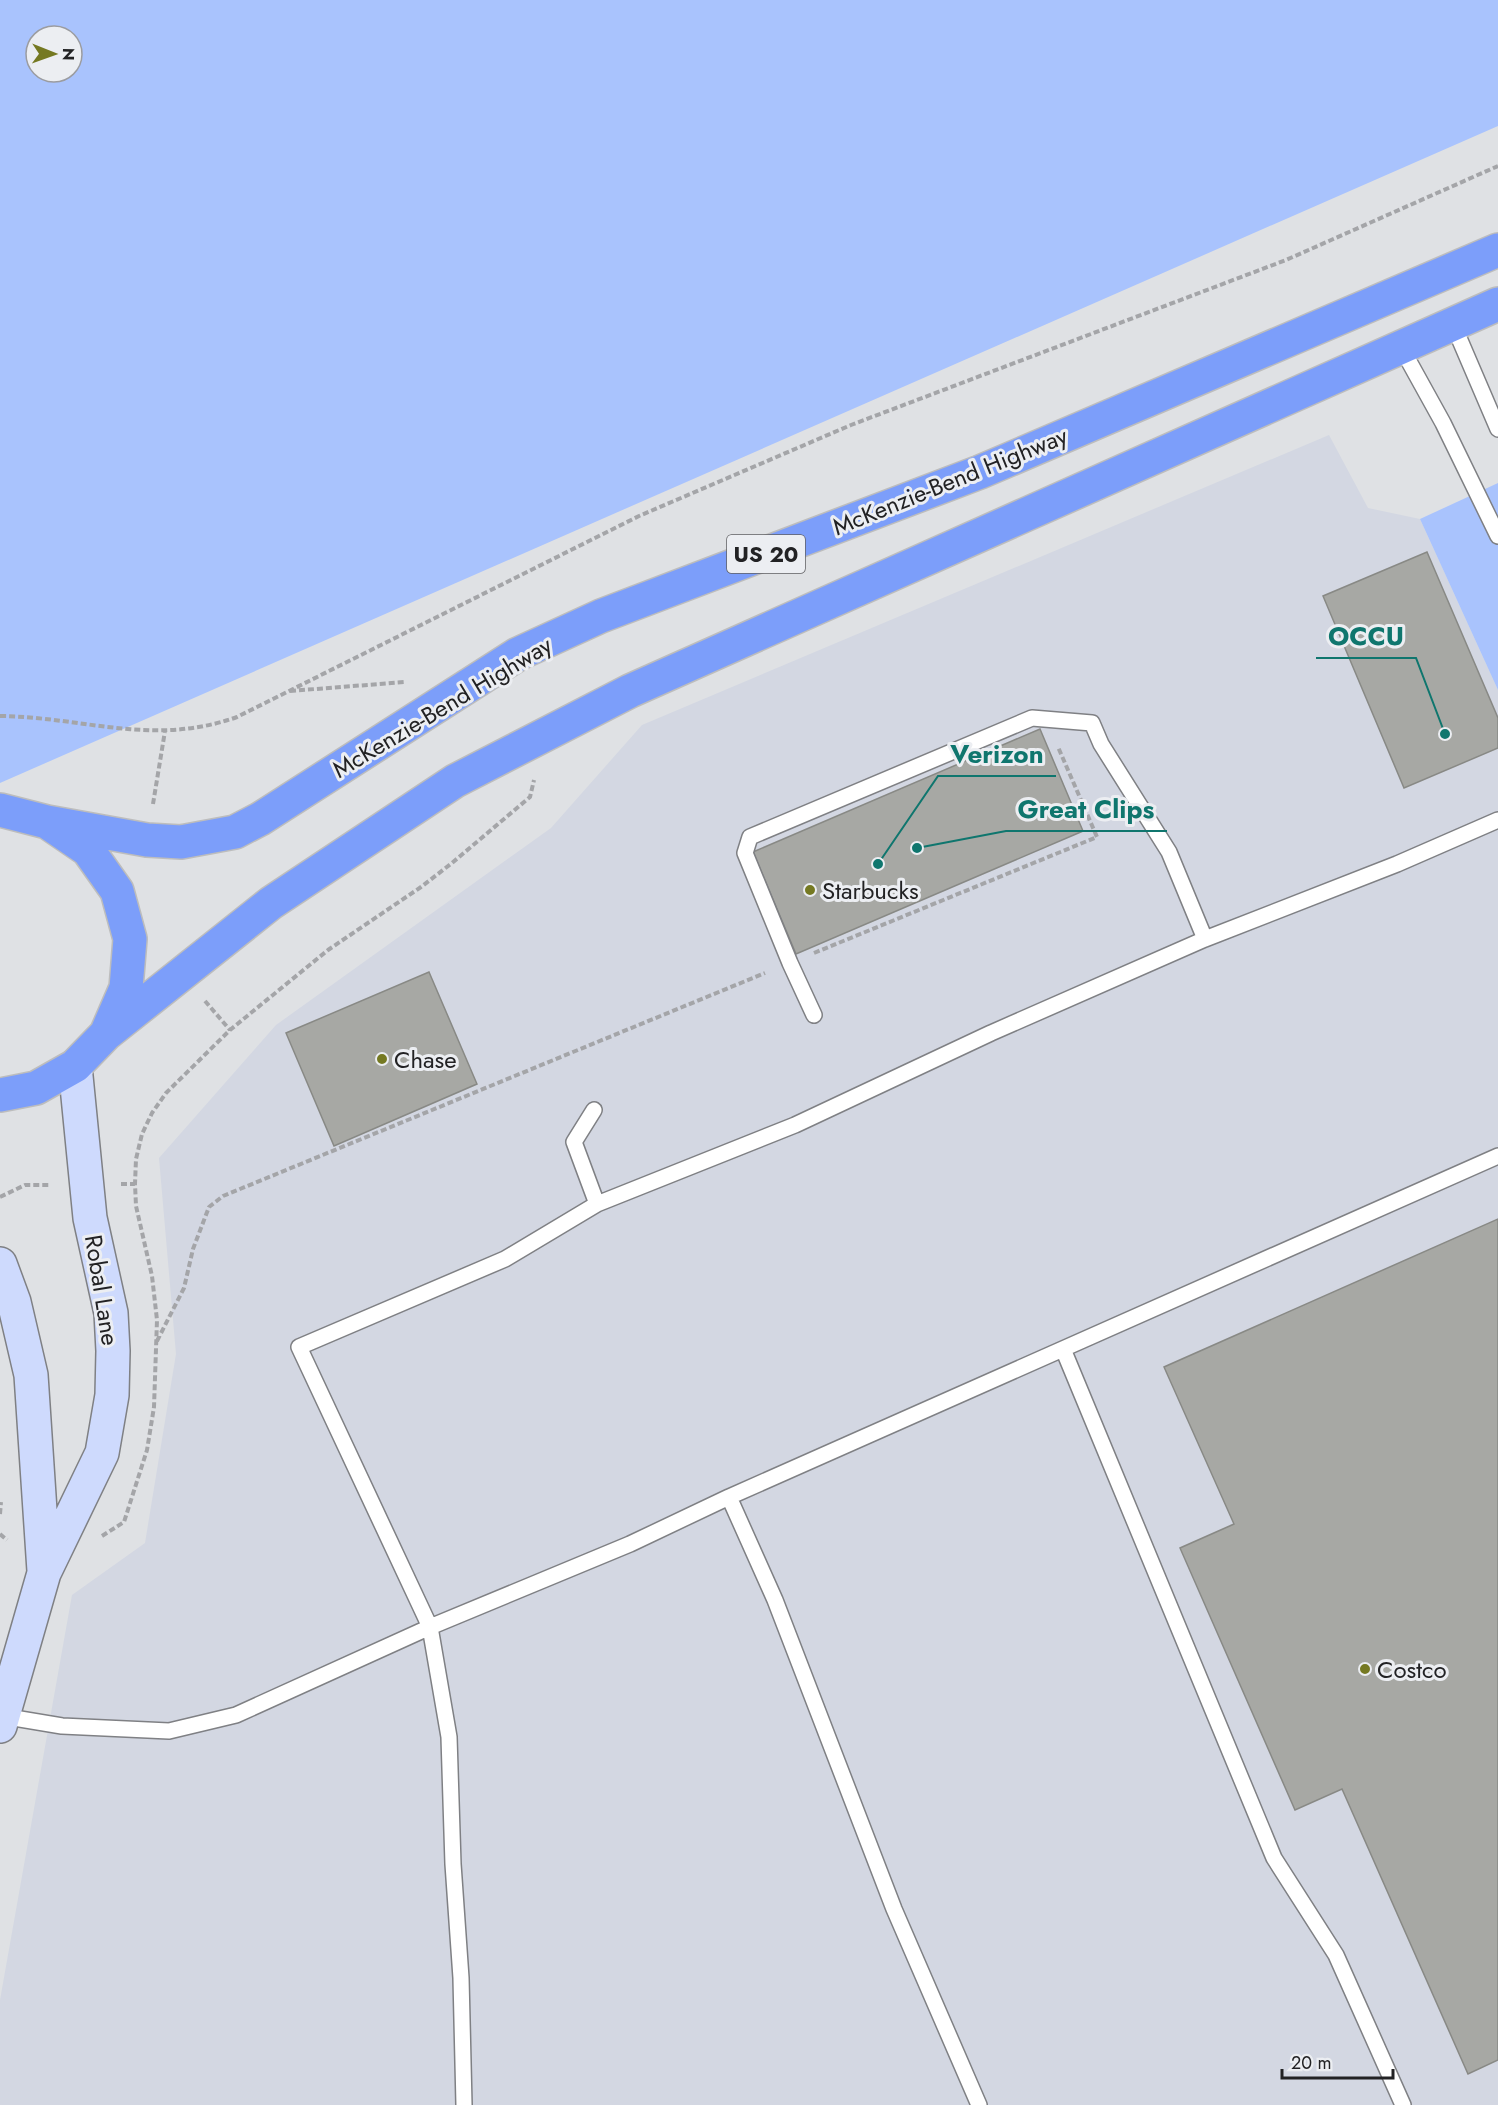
<svg xmlns="http://www.w3.org/2000/svg" width="1498" height="2105" font-family="Jost,sans-serif">
  <rect width="100%" height="100%" fill="#dfe1e4"/>
  <path fill="#d3d7e2" d="M1329,435L1368,508L1420,519L1498,690V2105H0V2000L72,1595L145,1543L176,1354L159,1158L276,1025L551,828L642,725Z"/>
  <path fill="#a9c3fd" fill-rule="evenodd" d="M0,0H1498V126L0,783ZM36,36H72V72H36Z
    M1498,483V690L1420,519Z"/>
  <path fill="#a7a8a4" stroke="#888985" stroke-width="1.5" d="M1427,552L1498,718V748L1404,788L1323,596Z
    M1040,729L1083,831L796,954L753,852Z
    M429,972L477,1084L334,1146L286,1033Z
    M1498,1219V2060L1468,2074L1342,1789L1295,1810L1180,1548L1234,1524L1164,1367Z"/>
  <g fill="none" stroke-linecap="round" stroke-linejoin="round">
    <defs>
      <path id="service" d="M1453,324L1498,429
        M1401,347L1443,423L1498,536
        M814,1015L790,963L745,853L750,837L1032,718L1092,723L1101,744L1169,852L1205,939
        M594,1110L574,1142L597,1204
        M1063,1349L1274,1858L1336,1955L1403,2105
        M2,1716L62,1726L169,1731L236,1715L430,1627L630,1544L729,1497
        M464,2105L461,1978L453,1864L449,1737L430,1627L299,1347L505,1259L597,1204L795,1125L991,1033L1205,939L1397,864L1498,820
        M979,2105L894,1909L775,1600L729,1497L1498,1156"/>
      <path id="secondary" d="M0,1264L14,1302L31,1375L44,1571
        M0,1726L44,1573L102,1453L112,1395L113,1351L111,1313L90,1218L75,1066"/>
      <path id="trunk" d="M0,810L47,822L88,850L117,891L130,939L126,988L106,1034L75,1066L36,1088L0,1095
        M47,822L147,840L181,842L235,832L260,819L518,654L601,616L980,472L1498,250
        M106,1034L271,903L455,781L630,691L1498,304"/>
    </defs>
    <use href="#service" stroke="#7f8084" stroke-width="18"/>
    <use href="#secondary" stroke="#7f8084" stroke-width="36"/>
    <use href="#trunk" stroke="#bdbdbd" stroke-width="36"/>
    <path stroke="#a4a5a8" stroke-width="4" stroke-dasharray="6 3" stroke-linecap="butt" d="M290,691L405,682
      M0,716C84,717 153,747 237,717L639,516L851,425L1286,260L1498,166
      M153,804L165,731
      M814,953L1097,837L1058,747
      M205,1001L230,1030
      M121,1184H135
      M0,1197L25,1185H50
      M157,1341L184,1288L193,1249L209,1207L223,1196L765,973
      M0,1514L1,1502
      M0,1534L7,1540
      M102,1536L124,1522L147,1450L154,1407L157,1320L152,1276L136,1206L135,1184L136,1159L142,1134L152,1113L166,1093L230,1030L328,950L421,887L452,863L530,797L534,780"/>
    <use href="#service" stroke="#fff" stroke-width="15"/>
    <use href="#secondary" stroke="#cedafd" stroke-width="33"/>
    <use href="#trunk" stroke="#7c9efa" stroke-width="33"/>
  </g>
  <g fill="#757922" stroke="#eceef2" stroke-width="2">
    <circle cx="810" cy="890" r="6"/>
    <circle cx="382" cy="1059" r="6"/>
    <circle cx="1365" cy="1669" r="6"/>
  </g>
  <g text-anchor="middle" dominant-baseline="central" stroke-width="6" stroke-linejoin="round" paint-order="stroke">
    <rect fill="#eceef2" stroke="#5f5f62" stroke-width="1.5" x="727" y="535" width="78" height="38" rx="4.5"/>
    <g font-size="22" font-weight="bold" fill="#222224">
      <text x="766" y="554">US 20</text>
    </g>
    <g font-size="24" fill="#222224" stroke="#eceef2">
      <text transform="translate(950 481) rotate(-22)">McKenzie-Bend Highway</text>
      <text transform="translate(442 707) rotate(-31)">McKenzie-Bend Highway</text>
      <text transform="translate(102 1290) rotate(81)">Robal Lane</text>
    </g>
    <g font-size="24" fill="#222224" stroke="#eceef2" text-anchor="start">
      <text x="822" y="890">Starbucks</text>
      <text x="394" y="1059">Chase</text>
      <text x="1377" y="1669">Costco</text>
    </g>
  </g>
  <path fill="none" stroke="#0f766e" stroke-width="2" d="M1445 734L1416 658H1316M878 864L938 776H1056M917 848L1006 831H1167"/>
  <g fill="#0f766e" stroke="#eceef2" stroke-width="2">
    <circle cx="1445" cy="734" r="6"/>
    <circle cx="878" cy="864" r="6"/>
    <circle cx="917" cy="848" r="6"/>
  </g>
  <g font-size="26" text-anchor="middle" font-weight="bold" fill="#0f766e" stroke="#eceef2" stroke-width="6" stroke-linejoin="round" paint-order="stroke">
    <text x="1366" y="645">OCCU</text>
    <text x="997" y="763">Verizon</text>
    <text x="1086" y="818">Great Clips</text>
  </g>
  <g transform="translate(54 54) rotate(91)"><circle r="28" fill="#eceef2" stroke="#9b9ca0" stroke-width="1.5"/>
  <path d="M0-4.5L10 22L0 15L-10 22Z" fill="#757922"/>
  <text y="-9" font-size="16" font-weight="bold" text-anchor="middle" fill="#222224">N</text>
  </g>
  <path d="M1282 2069v9h111v-9" fill="none" stroke="#222224" stroke-width="3"/>
  <text x="1291" y="2069" font-size="18" fill="#222224" stroke="#eceef2" stroke-width="4.5" paint-order="stroke">20 m</text>
</svg>
